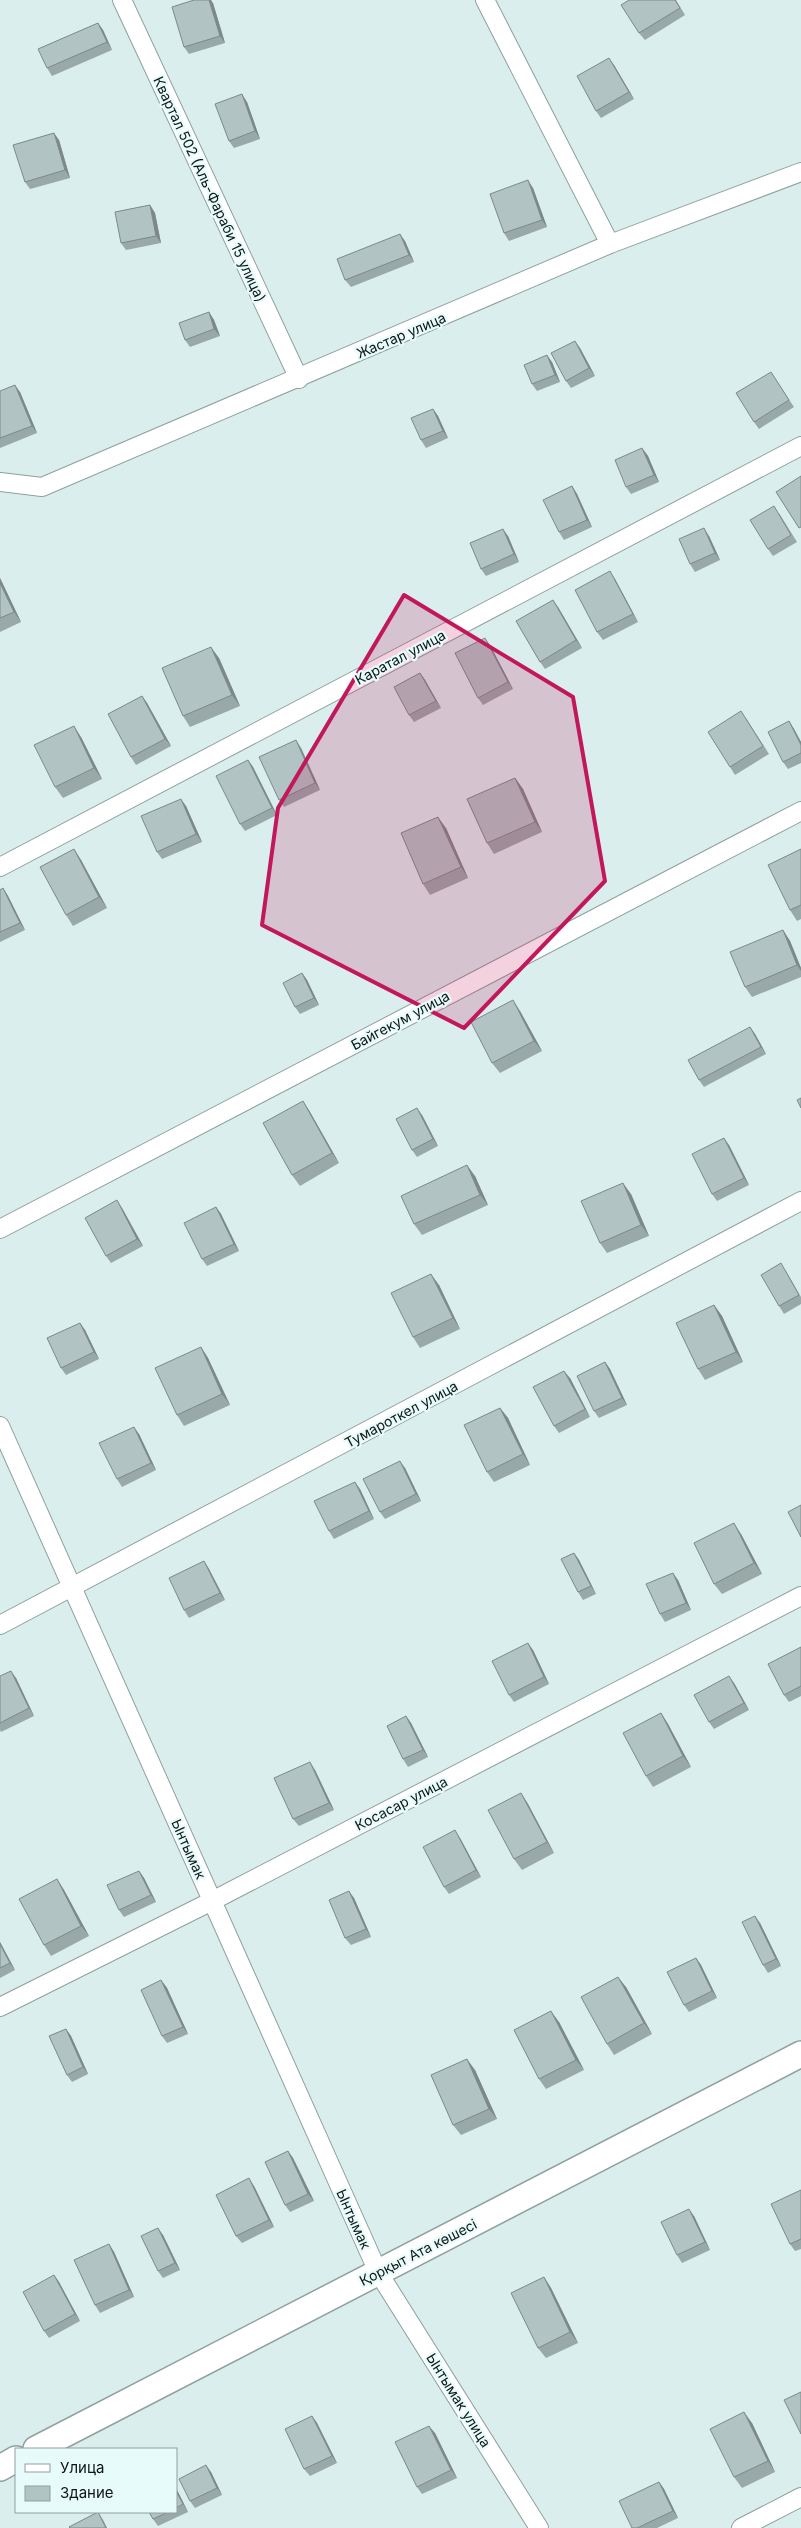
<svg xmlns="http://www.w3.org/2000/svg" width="801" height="2528" font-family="Inter,sans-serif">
  <rect width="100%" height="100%" fill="#daeeed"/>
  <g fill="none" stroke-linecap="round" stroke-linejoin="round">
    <defs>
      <path id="minor" d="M122,0L299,379
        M485,0L610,244
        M0,482L42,487L610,244L801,172
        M0,867L801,446
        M0,1229L801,811
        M0,1426L378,2272L539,2528
        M0,1625L801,1201
        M0,2007L212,1901L801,1596
        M741,2528L801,2497"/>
      <path id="secondary" d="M36,2449L801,2054
        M0,2468L16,2459"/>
    </defs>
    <use href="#minor" stroke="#8ea09f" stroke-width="20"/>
    <use href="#secondary" stroke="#8ea09f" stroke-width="28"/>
    <use href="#minor" stroke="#fff" stroke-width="18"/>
    <use href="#secondary" stroke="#fff" stroke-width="25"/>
  </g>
  <path fill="#98a9a8" d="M629,0H676L685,15L645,40L639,33Z
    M213,3L225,43L189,54L184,47Z
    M98,23L103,30L112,50L52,76L47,68Z
    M614,65L634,99L601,118L596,111Z
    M247,102L260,139L234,148L229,141Z
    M59,140L70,178L30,189L25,182Z
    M533,188L547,227L509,241L504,233Z
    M150,205L155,213L161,243L126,250L121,243Z
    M405,241L414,262L351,287L345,280Z
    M209,312L214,320L220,336L190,347L185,340Z
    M580,348L595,376L571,388L566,381Z
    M552,362L560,382L537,391L532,384Z
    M771,372L794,407L759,429L754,422Z
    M0,391L20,392L37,433L0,448Z
    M433,409L438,416L448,438L426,448L421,440Z
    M642,448L648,456L659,482L631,494L626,487Z
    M572,486L577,494L592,527L564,540L559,532Z
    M779,513L797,542L773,556L768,549Z
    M508,536L519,562L486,576L481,569Z
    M709,536L720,560L695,572L690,564Z
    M0,578L21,622L0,632Z
    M615,579L638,622L603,640L597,632Z
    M558,607L582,648L545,669L540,662Z
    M490,645L513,689L483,705L478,698Z
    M219,658L240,706L190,727L183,716Z
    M420,673L425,680L441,708L414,722L409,715Z
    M142,696L147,703L171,746L136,765L131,757Z
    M746,718L769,754L735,775L730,767Z
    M789,721L794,729L801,742V763L788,769L783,762Z
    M81,737L102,779L63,798L55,787Z
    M301,748L320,790L284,807L279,800Z
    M248,760L253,767L277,815L245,831L240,824Z
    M515,778L523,789L542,832L494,854L487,843Z
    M186,806L202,842L162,859L157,852Z
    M446,828L468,878L430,895L423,884Z
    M74,849L81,860L107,908L73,926L66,915Z
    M801,849V919L797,921L790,910Z
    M3,888L8,896L25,930L0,942V890Z
    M783,930L790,941L801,968V977L752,997L745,987Z
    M302,973L307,980L319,1005L300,1014L295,1007Z
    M520,1011L542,1051L500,1073L492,1063Z
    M750,1027L755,1034L766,1054L704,1087L699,1080Z
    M303,1101L310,1112L339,1163L300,1186L292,1175Z
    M422,1115L438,1146L417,1157L412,1150Z
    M729,1145L749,1185L717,1201L712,1194Z
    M475,1176L488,1205L422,1235L414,1224Z
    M631,1194L649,1236L607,1253L600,1243Z
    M216,1207L221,1214L239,1251L207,1266L202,1259Z
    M122,1208L143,1246L111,1263L106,1256Z
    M786,1271L801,1297V1304L784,1314L779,1306Z
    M439,1285L460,1329L420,1348L413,1337Z
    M714,1305L722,1316L743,1362L705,1380L698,1369Z
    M80,1323L85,1330L99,1359L66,1375L61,1368Z
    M201,1347L208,1358L230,1405L184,1426L177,1415Z
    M605,1362L610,1369L627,1405L599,1418L594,1411Z
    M570,1378L590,1417L559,1433L554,1426Z
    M500,1408L508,1418L530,1465L494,1482L487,1472Z
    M139,1434L156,1470L122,1487L117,1479Z
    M405,1468L421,1501L385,1519L380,1512Z
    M360,1489L374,1519L334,1539L329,1531Z
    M741,1534L762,1574L722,1594L714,1584Z
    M574,1553L579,1560L596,1594L583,1600L578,1592Z
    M204,1561L209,1569L225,1600L189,1618L184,1610Z
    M678,1580L691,1610L665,1622L660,1614Z
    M801,1647V1696L789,1702L784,1695Z
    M533,1650L549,1684L514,1702L509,1695Z
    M0,1676L16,1678L34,1716L1,1732L0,1730Z
    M734,1683L749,1710L714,1729L709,1722Z
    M661,1713L668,1724L691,1767L653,1787L646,1776Z
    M406,1716L411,1723L428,1757L408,1767L403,1759Z
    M315,1770L334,1810L299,1826L293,1819Z
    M521,1793L528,1804L554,1853L522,1870L514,1859Z
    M460,1838L481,1877L449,1894L444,1887Z
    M139,1871L144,1878L156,1902L124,1917L119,1910Z
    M57,1879L64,1890L89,1936L51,1956L44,1945Z
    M354,1898L371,1937L351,1945L345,1938Z
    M760,1923L781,1966L768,1973L763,1965Z
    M0,1942L15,1970L0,1978Z
    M696,1958L701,1965L717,1998L689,2012L684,2005Z
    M161,1980L167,1988L188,2034L167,2043L162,2036Z
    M626,1987L652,2034L614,2055L607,2044Z
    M559,2022L584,2070L546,2089L539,2079Z
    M66,2029L71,2036L88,2074L72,2082L67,2075Z
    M475,2070L497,2119L461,2135L453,2125Z
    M288,2151L293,2158L314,2201L290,2212L285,2205Z
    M254,2186L274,2227L242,2243L236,2236Z
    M801,2190V2249L795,2251L790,2244Z
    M694,2216L710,2250L682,2263L677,2255Z
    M163,2235L180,2270L163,2278L158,2271Z
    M109,2244L114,2252L134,2297L100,2313L95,2305Z
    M54,2275L59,2282L80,2321L49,2338L44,2331Z
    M544,2277L551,2288L578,2343L546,2358L538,2348Z
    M312,2416L317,2423L337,2463L310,2476L304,2469Z
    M752,2423L775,2472L742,2488L734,2477Z
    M435,2433L457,2478L422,2494L417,2487Z
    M211,2472L222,2495L195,2508L190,2501Z
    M659,2482L664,2489L678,2518L657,2528H632Z
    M176,2488L188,2512L158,2526L153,2519L149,2512H176Z"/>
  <path fill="#7c8988" d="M209,0H211L213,3L225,43L220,36Z
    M98,23L103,30L112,50L107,42Z
    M609,58L614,65L634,99L629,92Z
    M242,94L247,102L260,139L255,131Z
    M54,133L59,140L70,178L65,170Z
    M528,180L533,188L547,227L542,220Z
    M150,205L155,213L161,243L156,236Z
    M400,234L405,241L414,262L409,255Z
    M209,312L214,320L220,336L214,329Z
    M575,341L580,348L595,376L589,368Z
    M547,355L552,362L560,382L555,375Z
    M15,385L20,392L37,433L32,426Z
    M433,409L438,416L448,438L443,431Z
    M642,448L648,456L659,482L654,475Z
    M572,486L577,494L592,527L587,520Z
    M704,528L709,536L720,560L715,553Z
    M503,529L508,536L519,562L514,554Z
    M610,571L615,579L638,622L633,614Z
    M0,578L21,622L14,612L0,583Z
    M553,600L558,607L582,648L576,640Z
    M485,638L490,645L513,689L508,682Z
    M211,647L219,658L240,706L232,695Z
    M420,673L425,680L441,708L436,701Z
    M142,696L147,703L171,746L165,739Z
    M789,721L794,729L801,742V745Z
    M74,726L81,737L102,779L94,768Z
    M296,740L301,748L320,790L315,783Z
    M248,760L253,767L277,815L272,808Z
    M515,778L523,789L542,832L535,822Z
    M181,799L186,806L202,842L196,834Z
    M438,817L446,828L468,878L461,867Z
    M74,849L81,860L107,908L99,897Z
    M3,888L8,896L25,930L20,923Z
    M783,930L790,941L801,968V971L797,965Z
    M302,973L307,980L319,1005L314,998Z
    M513,1000L520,1011L542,1051L534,1041Z
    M750,1027L755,1034L766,1054L761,1047Z
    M303,1101L310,1112L339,1163L332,1153Z
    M417,1108L422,1115L438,1146L433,1139Z
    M724,1138L729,1145L749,1185L744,1178Z
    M467,1165L475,1176L488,1205L480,1195Z
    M623,1183L631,1194L649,1236L641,1225Z
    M117,1200L122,1208L143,1246L137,1239Z
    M216,1207L221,1214L239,1251L234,1244Z
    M431,1274L439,1285L460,1329L453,1318Z
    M714,1305L722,1316L743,1362L736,1352Z
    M80,1323L85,1330L99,1359L94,1352Z
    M201,1347L208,1358L230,1405L222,1394Z
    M605,1362L610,1369L627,1405L622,1398Z
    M564,1371L570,1378L590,1417L585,1409Z
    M500,1408L508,1418L530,1465L523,1454Z
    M134,1427L139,1434L156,1470L151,1463Z
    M400,1461L405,1468L421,1501L416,1494Z
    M355,1482L360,1489L374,1519L369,1511Z
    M734,1523L741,1534L762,1574L754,1563Z
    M574,1553L579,1560L596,1594L591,1586Z
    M204,1561L209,1569L225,1600L220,1593Z
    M673,1573L678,1580L691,1610L686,1603Z
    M528,1643L533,1650L549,1684L544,1677Z
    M11,1671L16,1678L34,1716L29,1708Z
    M729,1676L734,1683L749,1710L744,1703Z
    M661,1713L668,1724L691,1767L683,1756Z
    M406,1716L411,1723L428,1757L423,1750Z
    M310,1762L315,1770L334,1810L329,1803Z
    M521,1793L528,1804L554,1853L547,1842Z
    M455,1830L460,1838L481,1877L476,1870Z
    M139,1871L144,1878L156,1902L151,1895Z
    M57,1879L64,1890L89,1936L81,1926Z
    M349,1891L354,1898L371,1937L366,1929Z
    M755,1916L760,1923L781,1966L776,1959Z
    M0,1942L15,1970L10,1963L0,1944Z
    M696,1958L701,1965L717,1998L712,1991Z
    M618,1977L626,1987L652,2034L644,2023Z
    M161,1980L167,1988L188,2034L183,2027Z
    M551,2011L559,2022L584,2070L576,2060Z
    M66,2029L71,2036L88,2074L83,2067Z
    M467,2059L475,2070L497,2119L489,2109Z
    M288,2151L293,2158L314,2201L308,2194Z
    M249,2178L254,2186L274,2227L269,2220Z
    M689,2209L694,2216L710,2250L705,2242Z
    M158,2228L163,2235L180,2270L175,2263Z
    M109,2244L114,2252L134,2297L129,2290Z
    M54,2275L59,2282L80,2321L75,2314Z
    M544,2277L551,2288L578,2343L570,2332Z
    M744,2412L752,2423L775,2472L768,2461Z
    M312,2416L317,2423L337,2463L332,2456Z
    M429,2426L435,2433L457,2478L451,2470Z
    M206,2465L211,2472L222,2495L217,2488Z
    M659,2482L664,2489L678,2518L673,2511Z
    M176,2488L188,2512L183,2504L176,2491Z
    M98,2512L103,2520L107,2528H106Z"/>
  <path fill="#b1c4c3" stroke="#7c8988" d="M194,0H209L220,36L184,47L172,7Z
    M629,0H675L680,8L639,33L621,5Z
    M98,23L107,42L47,68L38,49Z
    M609,58L629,92L596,111L577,76Z
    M242,94L255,131L229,141L215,104Z
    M54,133L65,170L25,182L13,145Z
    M528,180L542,220L504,233L490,194Z
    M150,205L156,236L121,243L115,212Z
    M400,234L409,255L345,280L337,259Z
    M209,312L214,329L185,340L179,323Z
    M575,341L589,368L566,381L551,353Z
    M547,355L555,375L532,384L524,365Z
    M771,372L789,400L754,422L736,393Z
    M15,385L32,426L0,438V391Z
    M433,409L443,431L421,440L411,418Z
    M642,448L654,475L626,487L615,460Z
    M801,476V527L799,528L776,492Z
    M572,486L587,520L559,532L543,500Z
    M774,506L791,535L768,549L750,520Z
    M704,528L715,553L690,564L679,539Z
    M503,529L514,554L481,569L470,543Z
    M610,571L633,614L597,632L575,590Z
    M0,583L14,612L0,618Z
    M553,600L576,640L540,662L516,621Z
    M485,638L508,682L478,698L455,653Z
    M211,647L232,695L183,716L162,668Z
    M420,673L436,701L409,715L394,687Z
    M142,696L165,739L131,757L108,714Z
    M741,711L763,746L730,767L708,732Z
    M789,721L801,745V753L783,762L768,732Z
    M74,726L94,768L55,787L34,745Z
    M296,740L315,783L279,800L259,757Z
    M248,760L272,808L240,824L216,776Z
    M515,778L535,822L487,843L467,799Z
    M181,799L196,834L157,852L141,816Z
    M438,817L461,867L423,884L401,833Z
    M74,849L99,897L66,915L40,867Z
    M801,849V905L790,910L768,865Z
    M3,888L20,923L0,932V890Z
    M783,930L797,965L745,987L730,952Z
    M302,973L314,998L295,1007L283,983Z
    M513,1000L534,1041L492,1063L471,1022Z
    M750,1027L761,1047L699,1080L688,1060Z
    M801,1098V1108L797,1100Z
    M303,1101L332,1153L292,1175L263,1123Z
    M417,1108L433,1139L412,1150L396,1119Z
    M724,1138L744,1178L712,1194L692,1154Z
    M467,1165L480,1195L414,1224L401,1196Z
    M623,1183L641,1225L600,1243L581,1201Z
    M117,1200L137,1239L106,1256L85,1218Z
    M216,1207L234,1244L202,1259L184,1223Z
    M781,1263L799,1295L779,1306L761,1275Z
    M431,1274L453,1318L413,1337L391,1293Z
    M714,1305L736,1352L698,1369L676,1323Z
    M80,1323L94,1352L61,1368L47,1338Z
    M201,1347L222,1394L177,1415L155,1368Z
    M605,1362L622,1398L594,1411L577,1376Z
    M564,1371L585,1409L554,1426L533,1387Z
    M500,1408L523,1454L487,1472L464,1425Z
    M134,1427L151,1463L117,1479L99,1443Z
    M400,1461L416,1494L380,1512L363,1479Z
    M355,1482L369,1511L329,1531L314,1501Z
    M801,1505V1537L788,1512Z
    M734,1523L754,1563L714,1584L694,1543Z
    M574,1553L591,1586L578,1592L561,1559Z
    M204,1561L220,1593L184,1610L169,1578Z
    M673,1573L686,1603L660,1614L646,1584Z
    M528,1643L544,1677L509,1695L492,1661Z
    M801,1647V1686L784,1695L768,1664Z
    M11,1671L29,1708L0,1723V1676Z
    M729,1676L744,1703L709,1722L694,1695Z
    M661,1713L683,1756L646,1776L623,1733Z
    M406,1716L423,1750L403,1759L387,1726Z
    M310,1762L329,1803L293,1819L274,1778Z
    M521,1793L547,1842L514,1859L488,1810Z
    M455,1830L476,1870L444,1887L423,1847Z
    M139,1871L151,1895L119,1910L107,1885Z
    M57,1879L81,1926L44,1945L19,1899Z
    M349,1891L366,1929L345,1938L329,1900Z
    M755,1916L776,1959L763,1965L742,1922Z
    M0,1944L10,1963L0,1968Z
    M696,1958L712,1991L684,2005L667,1972Z
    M618,1977L644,2023L607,2044L581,1997Z
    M161,1980L183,2027L162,2036L141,1990Z
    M551,2011L576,2060L539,2079L514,2030Z
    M66,2029L83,2067L67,2075L49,2036Z
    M467,2059L489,2109L453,2125L431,2075Z
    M288,2151L308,2194L285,2205L265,2162Z
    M249,2178L269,2220L236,2236L216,2195Z
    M801,2190V2239L790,2244L771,2204Z
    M689,2209L705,2242L677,2255L661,2222Z
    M158,2228L175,2263L158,2271L141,2236Z
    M109,2244L129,2290L95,2305L74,2260Z
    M54,2275L75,2314L44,2331L23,2292Z
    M544,2277L570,2332L538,2348L511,2293Z
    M801,2392V2434L784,2400Z
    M744,2412L768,2461L734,2477L710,2429Z
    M312,2416L332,2456L304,2469L285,2429Z
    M429,2426L451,2470L417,2487L395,2442Z
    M206,2465L217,2488L190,2501L179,2479Z
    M659,2482L673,2511L637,2528H632L619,2501Z
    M176,2491L183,2504L176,2508Z
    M98,2512L106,2528H70L69,2527Z
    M149,2512H168L153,2519Z"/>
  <path fill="#c2185b" fill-opacity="0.2" stroke="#c2185b" stroke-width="4" stroke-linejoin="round" d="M404,595L573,697L605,881L464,1028L262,925L278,808Z"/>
  <g text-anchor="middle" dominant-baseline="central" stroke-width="4.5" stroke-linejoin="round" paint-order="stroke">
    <g font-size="14" fill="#0f1616" stroke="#e7fbfa">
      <text transform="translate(210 189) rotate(65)">Квартал 502 (Аль-Фараби 15 улица)</text>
      <text transform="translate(401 335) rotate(-23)">Жастар улица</text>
      <text transform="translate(400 657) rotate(-28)">Каратал улица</text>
      <text transform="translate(400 1020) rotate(-28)">Байгекум улица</text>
      <text transform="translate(401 1414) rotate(-28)">Тумароткел улица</text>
      <text transform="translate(401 1803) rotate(-27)">Косасар улица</text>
      <text transform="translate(189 1849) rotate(66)">Ынтымак</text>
      <text transform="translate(354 2219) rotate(66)">Ынтымак</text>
      <text transform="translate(418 2252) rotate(-27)">Қорқыт Ата көшесі</text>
      <text transform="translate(459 2400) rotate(58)">Ынтымак улица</text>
    </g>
  </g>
  <rect x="15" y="2448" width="162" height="65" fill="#e7fbfa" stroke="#919f9f"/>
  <rect x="25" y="2464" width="25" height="8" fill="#ffffff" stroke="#919f9f"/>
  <text x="60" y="2473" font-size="15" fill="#0f1616">Улица</text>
  <rect x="25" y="2486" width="25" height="15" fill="#b1c4c3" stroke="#919f9f"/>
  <text x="60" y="2498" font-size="15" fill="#0f1616">Здание</text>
</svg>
